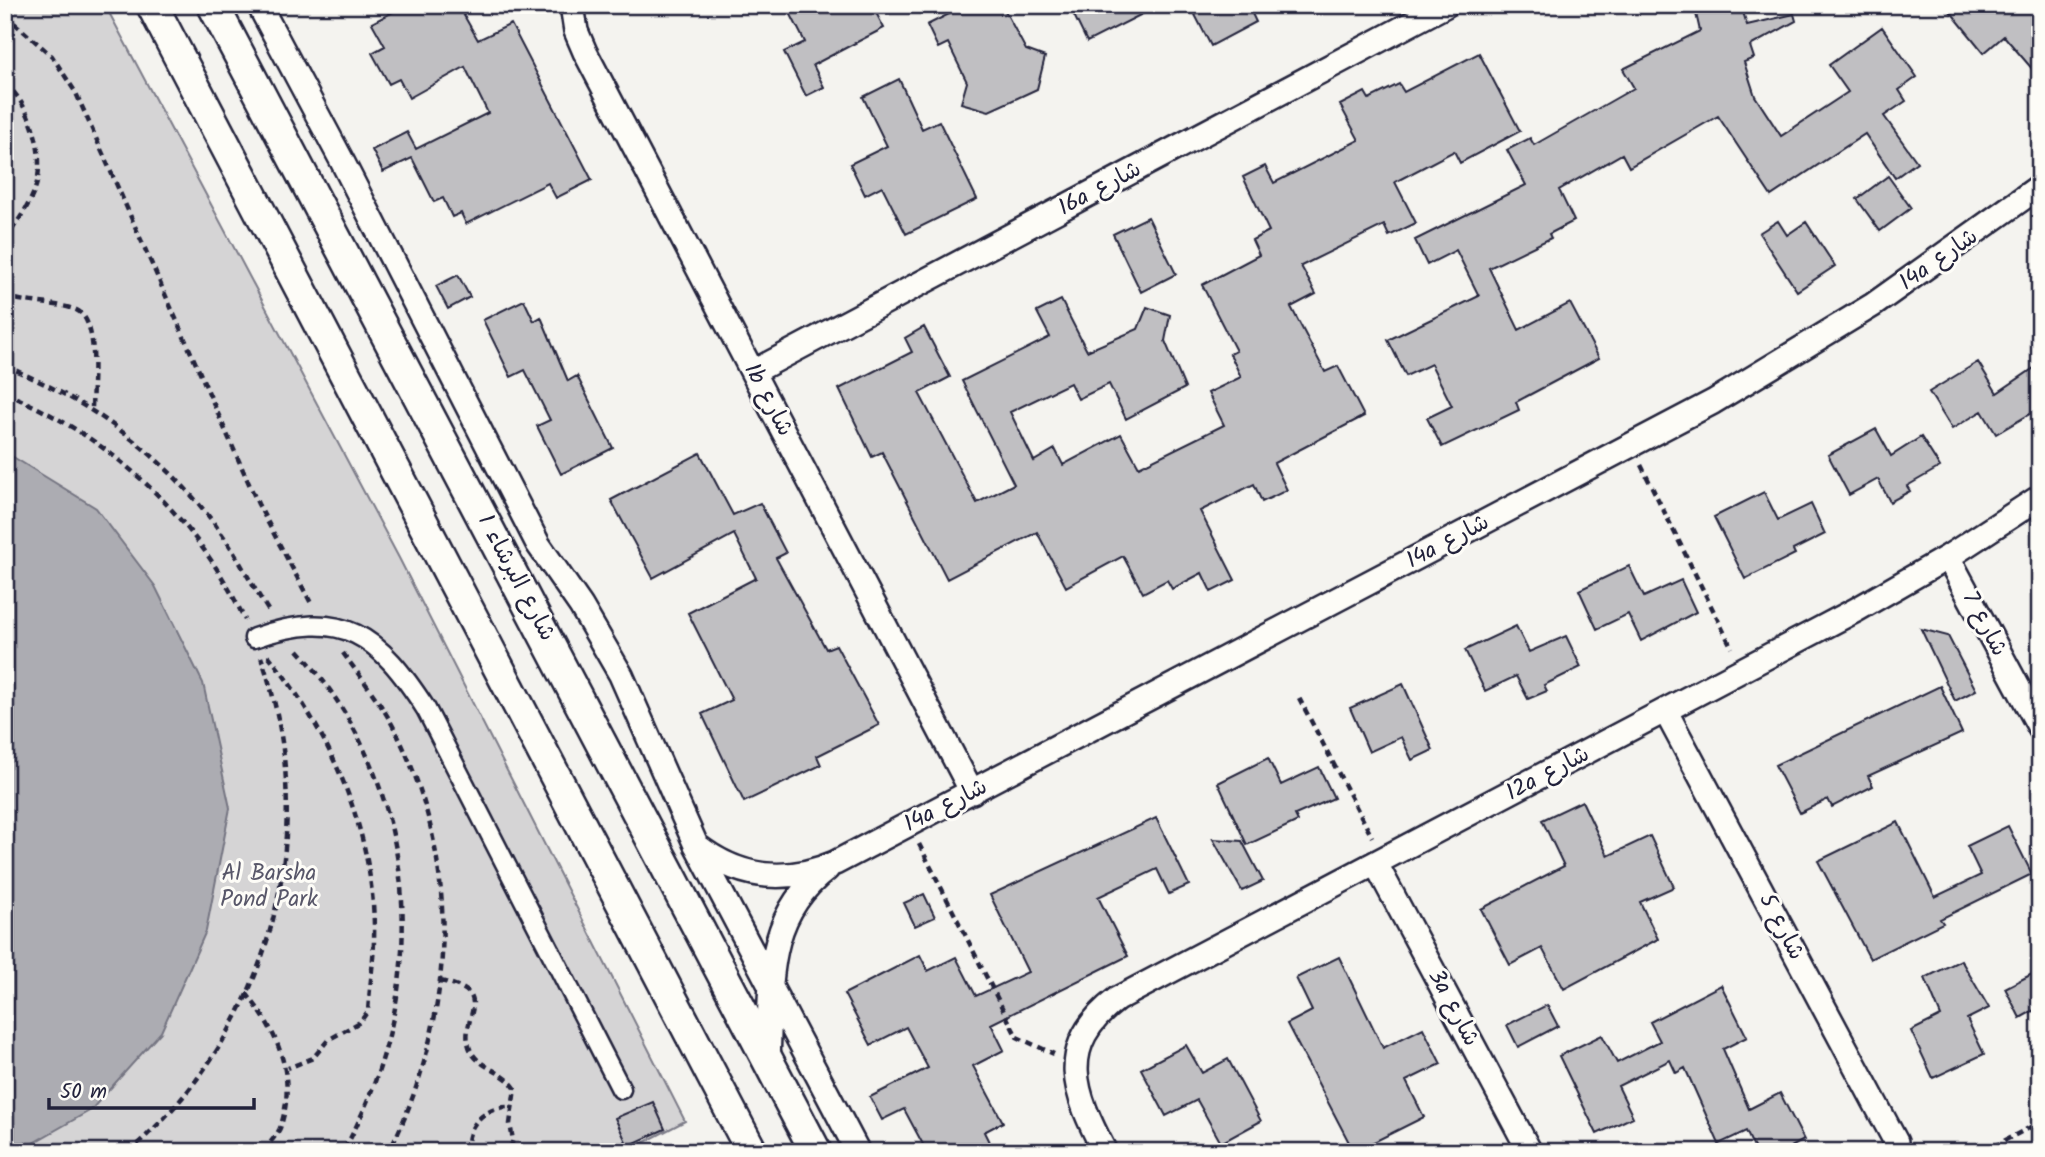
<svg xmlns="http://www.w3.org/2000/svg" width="2045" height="1157" font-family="Kalam,'Playpen Sans Arabic',sans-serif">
  <rect width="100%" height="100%" fill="#f4f3ef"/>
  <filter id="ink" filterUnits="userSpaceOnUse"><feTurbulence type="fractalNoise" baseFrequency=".0143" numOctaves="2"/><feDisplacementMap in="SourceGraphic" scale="14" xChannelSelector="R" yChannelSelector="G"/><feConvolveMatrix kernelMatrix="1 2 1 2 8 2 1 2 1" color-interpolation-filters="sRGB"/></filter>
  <g filter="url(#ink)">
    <path fill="#d5d4d5" stroke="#7c7b88" stroke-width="2" d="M5,5H105L399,558L685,1121L626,1152H5Z"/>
    <path fill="#acacb2" stroke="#757582" stroke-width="2" d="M5,452L96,508L155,586L203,683L230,808L206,931L161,1032L91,1110L17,1152H5Z"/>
    <path fill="#c0bfc2" stroke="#22223b" stroke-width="2" d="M406,5H458L478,40L511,24L592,180L556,198L548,183L466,224L461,213L452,217L443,198L434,202L412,158L383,172L372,150L407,132L416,149L488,113L465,67L409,98L399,79L389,84L372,53L385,46L372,23Z
      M786,5H872L884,28L813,65L824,87L806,96L784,52L805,42Z
      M967,5H1002L1026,50L1045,57L1037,89L989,111L961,103L967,82L948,43L938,48L927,25Z
      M1069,5H1160L1087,42Z
      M1190,5H1248L1256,22L1211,46Z
      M1694,5H1741L1747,25L1794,14L1796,21L1750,46L1754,58L1744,62L1755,96L1781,136L1848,92L1829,65L1882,27L1917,77L1899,90L1906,101L1884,116L1917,162L1895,178L1865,134L1771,196L1718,116L1629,167L1622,154L1559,190L1574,221L1549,234L1551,238L1489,268L1519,330L1570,303L1599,358L1516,402L1519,410L1442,447L1427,418L1452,406L1431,364L1406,376L1388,340L1479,296L1456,250L1427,265L1415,240L1526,185L1507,150L1530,138L1534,145L1634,88L1623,69L1700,31Z
      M1945,5H2040V78L2004,36L1984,53Z
      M1479,53L1520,131L1460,163L1454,151L1395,182L1416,223L1389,236L1384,225L1301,266L1316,294L1291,307L1325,372L1338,366L1364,416L1274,463L1287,490L1262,502L1254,484L1200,511L1235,580L1211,592L1202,573L1172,589L1167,580L1143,593L1123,556L1066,587L1037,532L947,579L882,452L872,457L839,389L912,352L905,338L924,327L950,377L919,393L977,503L1014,484L962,381L1050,337L1037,312L1061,300L1087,351L1138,329L1147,307L1170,315L1165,341L1185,388L1126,419L1109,384L1078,399L1070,383L1010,412L1034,461L1055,449L1063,465L1121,434L1139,467L1224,425L1208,393L1241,377L1230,354L1236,351L1202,285L1259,255L1252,240L1269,231L1243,177L1265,166L1274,183L1359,140L1340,105L1365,92L1369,99L1399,84L1404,92Z
      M899,79L922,129L939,121L977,199L906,234L882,186L865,195L850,164L887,146L863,97Z
      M1888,176L1911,208L1880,231L1857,199Z
      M1148,217L1176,274L1141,292L1113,234Z
      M1778,221L1787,235L1806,222L1835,266L1797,291L1759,233Z
      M458,275L470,297L448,309L436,286Z
      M524,300L534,321L541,317L568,381L577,376L613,448L561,474L537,426L550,420L525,370L511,377L483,320Z
      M1978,362L1997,393L2040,364V408L1996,434L1982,411L1952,429L1929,392Z
      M1876,429L1891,456L1921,437L1940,467L1907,486L1910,491L1890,502L1878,479L1849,495L1828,455Z
      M700,453L733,515L760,503L786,553L776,558L826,649L836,645L879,725L817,756L821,765L744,802L702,714L732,700L688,613L756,578L734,534L653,578L611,500Z
      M1764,492L1778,520L1811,504L1825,534L1793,550L1795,554L1745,579L1714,517Z
      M1629,566L1644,597L1681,580L1696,612L1641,641L1628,614L1597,629L1579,590Z
      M1516,626L1529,652L1566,636L1581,667L1544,685L1547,691L1528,699L1516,676L1485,691L1465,650Z
      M1921,629L1948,636L1976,690L1955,701Z
      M1403,684L1433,750L1412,760L1401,737L1369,752L1350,708Z
      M1940,686L1962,733L1868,776L1873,786L1832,807L1828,799L1800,813L1775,765Z
      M1268,758L1281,785L1319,767L1334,798L1295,815L1298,821L1247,845L1218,783Z
      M1582,801L1608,856L1650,836L1674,887L1640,902L1658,939L1564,989L1542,948L1510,965L1481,909L1564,866L1542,820Z
      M1156,818L1189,885L1169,894L1157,869L1098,897L1128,956L991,1024L1004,1050L973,1066L1003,1122L984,1132L994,1152H927L904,1109L882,1120L870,1097L928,1068L906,1027L871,1045L844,994L920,955L928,971L956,957L976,996L1028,972L990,895Z
      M1898,822L1935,897L1981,875L1967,846L2008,826L2032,874L1940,919L1943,923L1870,959L1818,861Z
      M1213,839L1242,841L1263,881L1242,891Z
      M924,894L935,917L915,926L904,903Z
      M1339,957L1383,1048L1423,1028L1441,1064L1406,1081L1424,1117L1354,1152L1287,1024L1312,1011L1296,978Z
      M1961,960L1989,1008L1967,1019L1984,1054L1933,1078L1911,1031L1941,1016L1925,978Z
      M2040,970V1007L2020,1018L2005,988Z
      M1721,985L1747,1037L1723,1049L1749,1109L1780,1093L1804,1140L1782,1152H1756L1746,1131L1719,1144L1685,1068L1676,1073L1670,1060L1618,1086L1633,1117L1597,1134L1559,1056L1602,1035L1617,1063L1660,1041L1650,1022Z
      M1547,1005L1558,1026L1518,1047L1507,1025Z
      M1186,1045L1202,1073L1228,1059L1261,1121L1221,1143L1197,1100L1166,1116L1141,1069Z
      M653,1102L665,1129L628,1146L615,1118Z"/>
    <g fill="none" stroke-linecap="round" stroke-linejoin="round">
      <defs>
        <path id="pedestrian" d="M254,638C344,607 378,635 426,709L621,1089"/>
        <path id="minor" d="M259,5L341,159L538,544L581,606L621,675L696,845L858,1152
          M572,5L576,31L585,52L972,792
          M753,372L1446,5
          M1948,557L2040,728
          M1666,712L1896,1142
          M696,845C739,879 785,884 835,863L1713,402L1873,305L2040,186
          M1376,864L1530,1152
          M768,1060C772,987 762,918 827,869
          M1105,1152C1074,1093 1055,1046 1117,999L1856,610L1948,557L2040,497"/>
        <path id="tertiary" d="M152,5L752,1152
          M213,5L816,1152"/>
      </defs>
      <use href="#pedestrian" stroke="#22223b" stroke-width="23"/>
      <use href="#minor" stroke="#22223b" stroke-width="28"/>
      <use href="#tertiary" stroke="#22223b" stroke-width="35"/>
      <path stroke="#22223b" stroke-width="4.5" stroke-dasharray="7 5" stroke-linecap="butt" d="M5,15L52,56L76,93L258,504L312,605
        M5,83C29,104 43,146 38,177C35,199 17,222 5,240
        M5,296C28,304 52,302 74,309C101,317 92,387 92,410
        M5,366C86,399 161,452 213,522C235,550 250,583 270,613
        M5,393C111,437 196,516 245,620
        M1641,465L1732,648
        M298,650C425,791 432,991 343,1152
        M343,653C361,678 380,701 394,728C463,863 456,1018 389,1152
        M268,655C329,731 372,826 374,925C375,954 370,983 368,1011L360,1022L328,1040L313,1058L288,1068
        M1299,698L1372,837
        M919,844L1017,1037L1054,1054
        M440,981C503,994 453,1020 472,1053C482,1069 504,1071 515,1088L510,1124L513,1140L509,1152
        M246,993C277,1031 297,1075 281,1125C279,1134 268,1144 263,1152
        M128,1152C271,1032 323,833 261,657
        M468,1152C465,1124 486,1106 512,1107
        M1983,1152L2040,1122"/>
      <use href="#pedestrian" stroke="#fdfcf7" stroke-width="18"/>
      <use href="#minor" stroke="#fdfcf7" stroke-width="23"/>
      <use href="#tertiary" stroke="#fdfcf7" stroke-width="30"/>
    </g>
  </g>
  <g text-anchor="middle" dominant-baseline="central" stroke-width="6" stroke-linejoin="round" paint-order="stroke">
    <g font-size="23" fill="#22223b" stroke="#fdfcf7">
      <text transform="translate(1100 189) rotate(-28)">16a شارع</text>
      <text transform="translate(1939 260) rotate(-35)">14a شارع</text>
      <text transform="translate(768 400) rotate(62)">1b شارع</text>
      <text transform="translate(1448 542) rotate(-28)">14a شارع</text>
      <text transform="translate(516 578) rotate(62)">شارع البرشاء 1</text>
      <text transform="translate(1984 624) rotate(62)">شارع 7</text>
      <text transform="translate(1548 774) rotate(-28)">12a شارع</text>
      <text transform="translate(946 806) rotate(-27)">14a شارع</text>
      <text transform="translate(1781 927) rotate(62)">شارع 5</text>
      <text transform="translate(1453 1008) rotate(62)">3a شارع</text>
    </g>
    <g font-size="23" fill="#585769" stroke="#fdfcf7">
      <text x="269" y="874">Al Barsha<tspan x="269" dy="26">Pond Park</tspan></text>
    </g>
  </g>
  <rect width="2045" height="1157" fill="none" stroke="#fdfcf7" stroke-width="28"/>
  <rect x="14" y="14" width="2017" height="1129" fill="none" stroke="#22223b" stroke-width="2.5" filter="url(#ink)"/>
  <path d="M49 1098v10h205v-10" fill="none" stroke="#22223b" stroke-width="3.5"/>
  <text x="60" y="1098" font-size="21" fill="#22223b" stroke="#fdfcf7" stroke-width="5" paint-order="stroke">50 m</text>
</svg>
